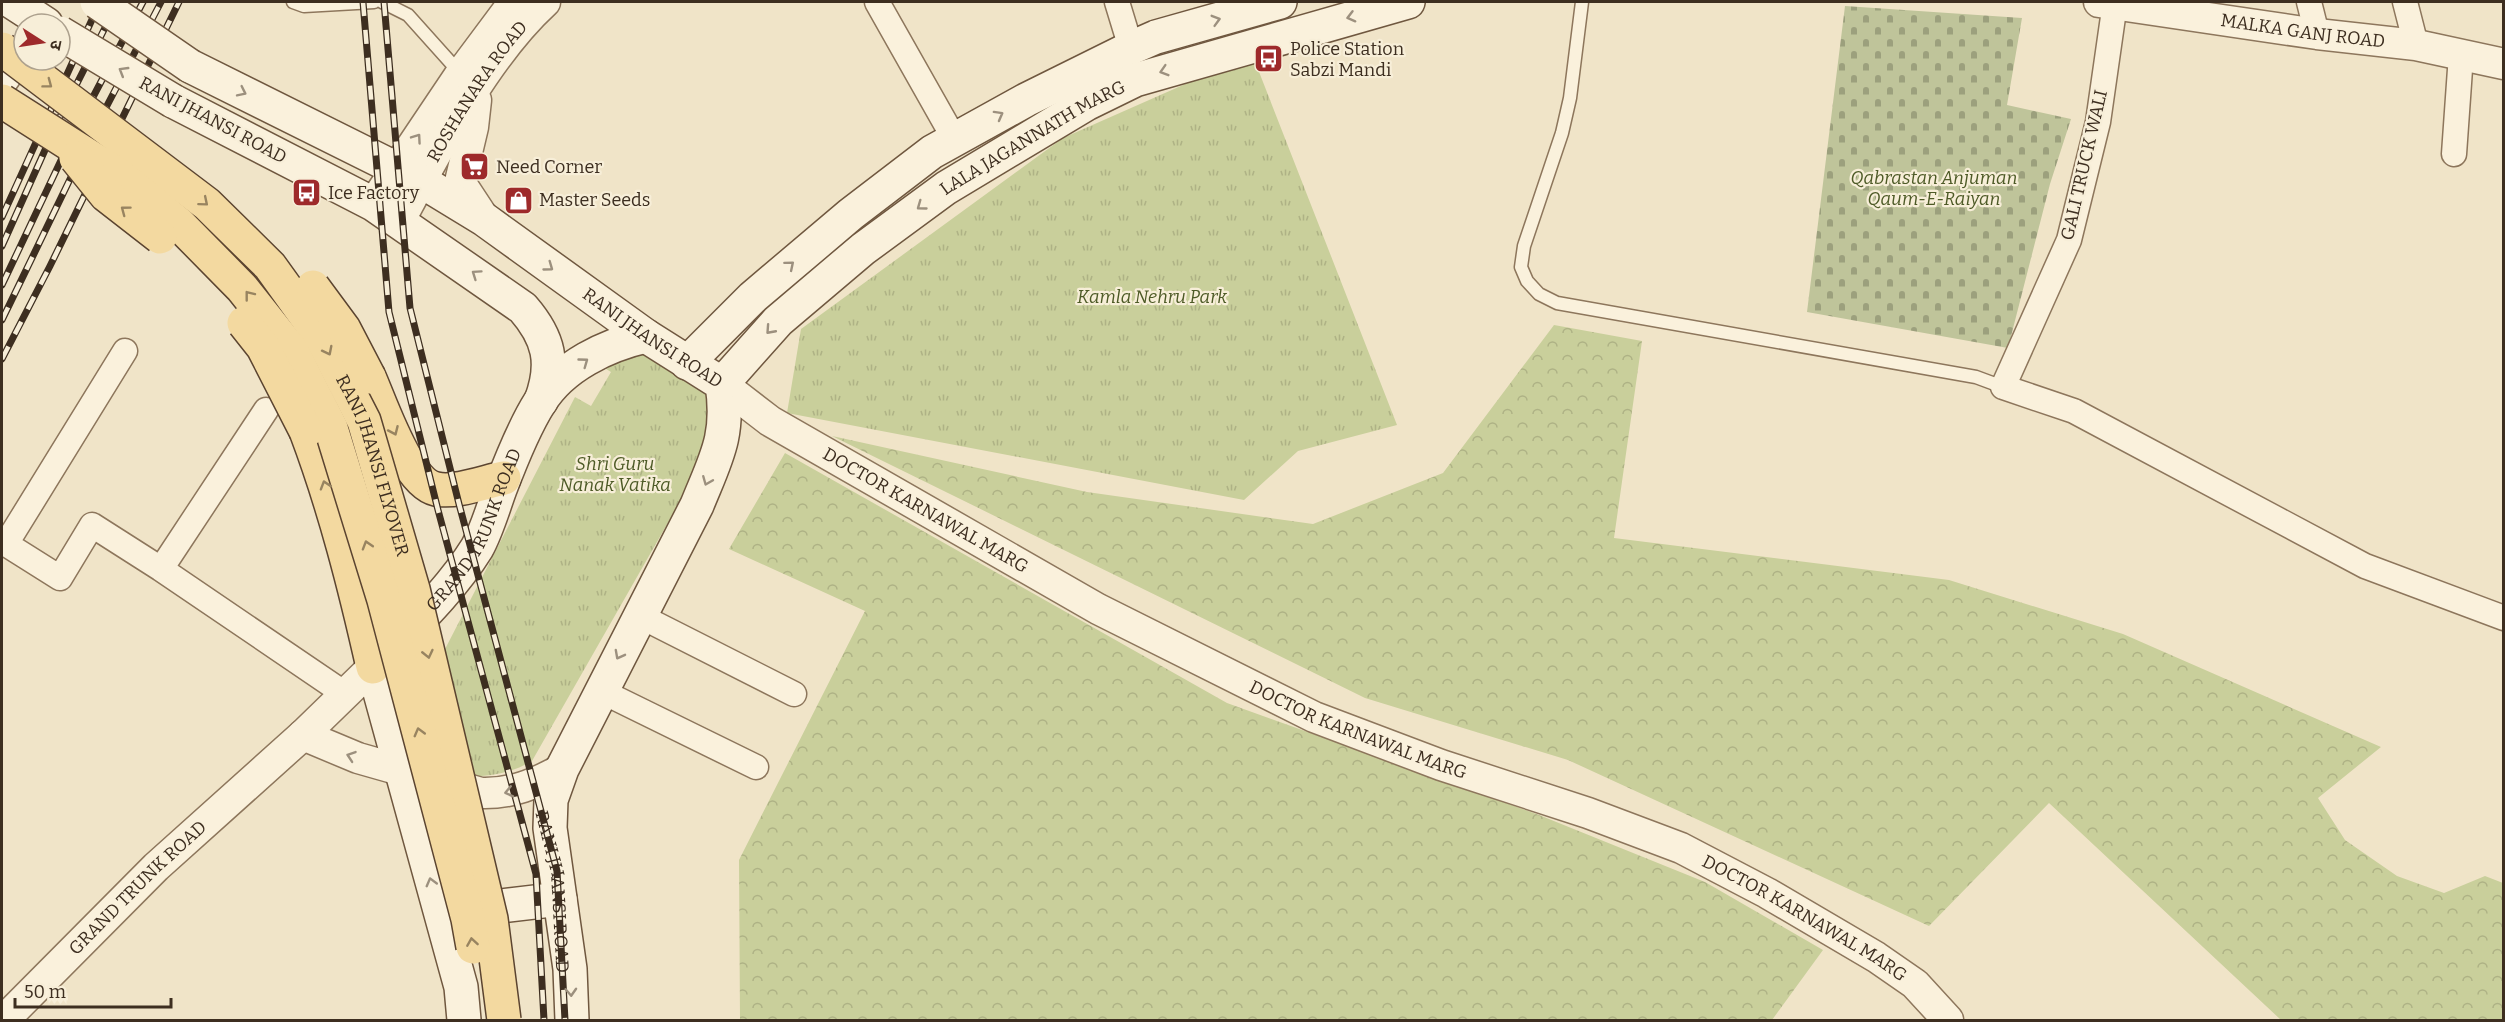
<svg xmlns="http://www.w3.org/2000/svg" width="2505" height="1022" font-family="Bitter,'Noto Sans Devanagari',serif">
  <defs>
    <pattern id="forest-crowns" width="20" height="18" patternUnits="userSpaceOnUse" patternTransform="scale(1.5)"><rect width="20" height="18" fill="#c9cf9b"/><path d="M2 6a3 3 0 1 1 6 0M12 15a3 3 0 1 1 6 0" fill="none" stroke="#aeb285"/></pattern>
    <pattern id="cemetery-stones" width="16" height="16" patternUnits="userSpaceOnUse" patternTransform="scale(1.5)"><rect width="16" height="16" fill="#bfc49a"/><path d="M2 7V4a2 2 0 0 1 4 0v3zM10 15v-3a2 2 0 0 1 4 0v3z" fill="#9ca07d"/></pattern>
    <pattern id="park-tufts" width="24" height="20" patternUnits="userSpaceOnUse" patternTransform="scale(1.5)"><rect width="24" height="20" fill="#c9cf9b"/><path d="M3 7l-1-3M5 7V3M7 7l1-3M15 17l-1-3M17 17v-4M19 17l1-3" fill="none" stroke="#aeb285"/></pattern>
  </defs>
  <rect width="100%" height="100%" fill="#f0e4c8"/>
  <path fill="url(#forest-crowns)" d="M1554,325L1642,341L1614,538L1949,580L2123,634L2381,747L2318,798L2345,840L2397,876L2444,893L2485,876L2503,883V1020H2281L2049,803L1929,926L1568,760L1365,698L832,436L1087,492L1313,524L1443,473Z
    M785,453L1227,703L1539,815L1705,882L1823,950L1772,1020H740L739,860L865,611L729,549Z"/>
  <path fill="url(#cemetery-stones)" d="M1845,6L2022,18L2007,105L2071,119L2050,184L2008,348L1807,312Z"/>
  <path fill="url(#park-tufts)" d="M1254,59L1397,425L1298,451L1244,500L787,413L801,329L1063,138L1208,74Z
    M637,351L674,361L714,401L706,456L532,761C510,774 485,778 460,776L426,686L575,397L591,406L611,372L595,362Z"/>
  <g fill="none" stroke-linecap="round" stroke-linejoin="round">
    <defs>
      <path id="service" d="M293,2L304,6L374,2
        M382,2L408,15L460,73
        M1582,2L1570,98L1562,133L1524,246L1521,267L1527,281L1539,294L1557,303L1976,377L2003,387"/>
      <path id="minor" d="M877,2L955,140
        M1117,2L1131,48
        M2309,2L2317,34
        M2405,2L2416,45
        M2115,3L2098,122L2069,240L2003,387L2074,411L2365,566L2504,618
        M2,87L24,55
        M2454,154L2461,55
        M125,351L6,544L60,578L92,525L161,569
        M266,410L161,569L345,694
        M640,616L794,694
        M601,691L756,767"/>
      <g id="tertiary">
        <path id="s1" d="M2099,2L2317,34L2416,45L2504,64"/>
        <path d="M476,100L473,127L460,182L485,220"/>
        <path d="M373,204L461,73L514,2"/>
        <path id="s2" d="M400,220C438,149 486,56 545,2"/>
        <path id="s3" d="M722,384L770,421L1098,609L1314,717L1441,765L1588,813L1681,848L1767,893L1876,957L1915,984L1948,1020"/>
        <path d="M303,735L358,758L481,793C512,794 535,784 562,769"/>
        <path id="s4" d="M4,1020L156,867L303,735L373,667"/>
      </g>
      <g id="secondary">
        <path d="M12,2L46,24"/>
        <path id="s5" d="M190,66L421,181L485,220L646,336L722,384C730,436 716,458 697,505L562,769L551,800L550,828L570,969L572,1020"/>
        <path d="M173,101L373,204L523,308C549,338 555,363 541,401"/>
        <path d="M687,363L753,297L851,214L932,152L1026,100L1131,48L1156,37L1280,2"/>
        <path id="s6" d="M722,384L778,321L863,249L946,188L1086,104L1135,80L1408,2"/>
        <path d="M459,911L560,899"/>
        <path id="s7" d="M464,1020L461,987L373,667C409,629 449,593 477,548C487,530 493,508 500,489C511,460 524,427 540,402C562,366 607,345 646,336"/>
      </g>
      <path id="primary" d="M369,377C381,404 407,483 436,489C457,493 484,482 504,478
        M306,431C335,508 355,587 373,667"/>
    </defs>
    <use href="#service" stroke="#8d765c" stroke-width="15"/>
    <use href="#minor" stroke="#8d765c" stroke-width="27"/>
    <use href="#tertiary" stroke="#8d765c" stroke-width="33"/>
    <use href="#secondary" stroke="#6f573f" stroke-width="36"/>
    <use href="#primary" stroke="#5b4430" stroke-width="36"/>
    <use href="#service" stroke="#faf1dc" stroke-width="12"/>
    <use href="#minor" stroke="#faf1dc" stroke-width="24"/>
    <use href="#tertiary" stroke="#faf1dc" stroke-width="30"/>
    <use href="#secondary" stroke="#faf1dc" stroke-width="33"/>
    <use href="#primary" stroke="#f3d9a0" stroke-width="33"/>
    <defs>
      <g id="rail">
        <path d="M363,2L389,312L438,510L536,874L544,1020"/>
        <path id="s8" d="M384,2L410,308L459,504L557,871L565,1020"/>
        <path d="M2,217L100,2"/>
        <path d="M2,246L58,121L118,2"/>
        <path d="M2,285L73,135L143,2"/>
        <path d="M2,320L87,144L161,2"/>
        <path d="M2,359L50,266L179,2"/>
      </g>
    </defs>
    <use href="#rail" stroke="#3d2e20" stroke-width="7"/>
    <use href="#rail" stroke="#f7eed8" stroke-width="4.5" stroke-dasharray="14" stroke-linecap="butt"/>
    <defs>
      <path id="secondary-bridge" d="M97,2L190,66
        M60,33L173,101"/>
      <g id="primary-bridge">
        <path id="s9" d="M2,49L207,204L270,266L321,337L364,421L413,589L491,919L504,1020"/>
        <path d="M2,101L120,176L179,224L242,288L292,351L331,428L384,600L468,919L473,947"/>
        <path d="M76,158L106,195L160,237"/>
        <path d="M313,287L344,329L369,377"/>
        <path d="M244,323L263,347L306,431"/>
      </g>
    </defs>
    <use href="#secondary-bridge" stroke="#6f573f" stroke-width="36" stroke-linecap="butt"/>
    <use href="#primary-bridge" stroke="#5b4430" stroke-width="36" stroke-linecap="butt"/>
    <use href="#secondary-bridge" stroke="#faf1dc" stroke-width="33"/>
    <use href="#primary-bridge" stroke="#f3d9a0" stroke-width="33"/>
  </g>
  <defs><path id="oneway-chevron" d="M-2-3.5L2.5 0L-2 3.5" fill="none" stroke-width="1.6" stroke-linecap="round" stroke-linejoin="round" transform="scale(1.5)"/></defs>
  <g stroke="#9c907e">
    <use href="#oneway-chevron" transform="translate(1351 17) rotate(165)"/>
    <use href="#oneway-chevron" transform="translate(1216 20) rotate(-16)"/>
    <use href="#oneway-chevron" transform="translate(123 71) rotate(-149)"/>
    <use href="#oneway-chevron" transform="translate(1164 71) rotate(163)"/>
    <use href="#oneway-chevron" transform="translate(242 92) rotate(26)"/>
    <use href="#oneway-chevron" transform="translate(999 115) rotate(-29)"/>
    <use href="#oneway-chevron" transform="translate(417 138) rotate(-55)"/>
    <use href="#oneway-chevron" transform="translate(921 206) rotate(144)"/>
    <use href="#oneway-chevron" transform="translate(790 265) rotate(-40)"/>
    <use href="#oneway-chevron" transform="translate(549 267) rotate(36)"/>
    <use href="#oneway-chevron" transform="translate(476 274) rotate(-145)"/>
    <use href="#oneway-chevron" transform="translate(770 330) rotate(132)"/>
    <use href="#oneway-chevron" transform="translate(584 362) rotate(-36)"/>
    <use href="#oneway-chevron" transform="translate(707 481) rotate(112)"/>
    <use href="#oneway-chevron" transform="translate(619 655) rotate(118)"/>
    <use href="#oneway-chevron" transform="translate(351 756) rotate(-161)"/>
    <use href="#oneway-chevron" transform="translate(509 792) rotate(167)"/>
    <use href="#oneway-chevron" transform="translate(431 882) rotate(-105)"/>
    <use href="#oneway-chevron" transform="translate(571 992) rotate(87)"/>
  </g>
  <g stroke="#988460">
    <use href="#oneway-chevron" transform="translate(48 84) rotate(37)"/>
    <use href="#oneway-chevron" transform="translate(204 202) rotate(40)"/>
    <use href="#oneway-chevron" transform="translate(125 210) rotate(-143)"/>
    <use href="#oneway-chevron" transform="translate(249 295) rotate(-128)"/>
    <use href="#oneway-chevron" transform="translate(328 351) rotate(63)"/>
    <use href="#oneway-chevron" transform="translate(394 431) rotate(66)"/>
    <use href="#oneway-chevron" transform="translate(325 485) rotate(-107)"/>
    <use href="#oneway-chevron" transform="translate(367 545) rotate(-107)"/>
    <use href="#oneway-chevron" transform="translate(428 654) rotate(77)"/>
    <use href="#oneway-chevron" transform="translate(419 732) rotate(-105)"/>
    <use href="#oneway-chevron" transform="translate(472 942) rotate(-99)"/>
  </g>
  <defs>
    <symbol id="bus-square" viewBox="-11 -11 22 22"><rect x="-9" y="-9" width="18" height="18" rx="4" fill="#9e2a2b" stroke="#f7eed8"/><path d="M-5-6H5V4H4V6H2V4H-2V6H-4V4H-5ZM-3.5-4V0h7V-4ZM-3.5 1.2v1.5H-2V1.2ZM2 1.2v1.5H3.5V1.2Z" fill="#fff"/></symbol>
    <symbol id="supermarket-square" viewBox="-11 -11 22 22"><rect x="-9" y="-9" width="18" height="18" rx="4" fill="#9e2a2b" stroke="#f7eed8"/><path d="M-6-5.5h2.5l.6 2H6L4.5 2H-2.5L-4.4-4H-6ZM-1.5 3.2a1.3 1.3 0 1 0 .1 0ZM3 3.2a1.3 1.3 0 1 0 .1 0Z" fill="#fff"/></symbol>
    <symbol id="shop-square" viewBox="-11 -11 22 22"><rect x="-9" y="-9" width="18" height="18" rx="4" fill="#9e2a2b" stroke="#f7eed8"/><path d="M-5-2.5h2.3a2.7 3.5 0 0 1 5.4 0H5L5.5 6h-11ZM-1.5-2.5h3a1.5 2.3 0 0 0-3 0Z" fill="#fff"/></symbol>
  </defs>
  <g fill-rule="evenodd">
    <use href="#bus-square" x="1252" y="42" width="33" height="33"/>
    <use href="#supermarket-square" x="458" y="150" width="33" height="33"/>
    <use href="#bus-square" x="290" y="176" width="33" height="33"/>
    <use href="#shop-square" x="502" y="184" width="33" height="33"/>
  </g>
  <g text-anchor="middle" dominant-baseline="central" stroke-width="4.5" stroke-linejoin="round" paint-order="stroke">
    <g font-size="18" fill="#3d2e20" stroke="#f7eed8">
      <text stroke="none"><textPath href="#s1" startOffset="206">MALKA GANJ ROAD</textPath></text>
      <text stroke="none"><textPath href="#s2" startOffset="150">ROSHANARA ROAD</textPath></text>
      <text transform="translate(213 120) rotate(28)">RANI JHANSI ROAD</text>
      <text stroke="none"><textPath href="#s6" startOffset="399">LALA JAGANNATH MARG</textPath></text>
      <text transform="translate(2084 165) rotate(-77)">GALI TRUCK WALI</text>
      <text stroke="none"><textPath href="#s5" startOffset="538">RANI JHANSI ROAD</textPath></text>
      <text stroke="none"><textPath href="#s9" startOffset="572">RANI JHANSI FLYOVER</textPath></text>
      <text stroke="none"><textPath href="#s3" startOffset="240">DOCTOR KARNAWAL MARG</textPath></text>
      <text stroke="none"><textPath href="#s7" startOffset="538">GRAND TRUNK ROAD</textPath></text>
      <text stroke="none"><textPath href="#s3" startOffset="726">DOCTOR KARNAWAL MARG</textPath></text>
      <text stroke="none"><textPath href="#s4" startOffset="188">GRAND TRUNK ROAD</textPath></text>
      <text stroke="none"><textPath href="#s8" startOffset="909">RANI JHANSI ROAD</textPath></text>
      <text stroke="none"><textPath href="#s3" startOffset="1212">DOCTOR KARNAWAL MARG</textPath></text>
    </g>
    <g font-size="18" fill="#3d2e20" stroke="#f7eed8" text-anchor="start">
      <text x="1290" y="49">Police Station<tspan x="1290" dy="21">Sabzi Mandi</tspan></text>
      <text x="496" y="167">Need Corner</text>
      <text x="328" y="193">Ice Factory</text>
      <text x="539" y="200">Master Seeds</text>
    </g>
    <g font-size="18" font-style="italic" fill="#4d5a26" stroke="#f7eed8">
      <text x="1934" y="178">Qabrastan Anjuman<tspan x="1934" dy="21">Qaum-E-Raiyan</tspan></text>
      <text x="1152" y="297">Kamla Nehru Park</text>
      <text x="615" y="464">Shri Guru<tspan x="615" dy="21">Nanak Vatika</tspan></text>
    </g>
  </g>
  <rect width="2505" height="1022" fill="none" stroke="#3d2e20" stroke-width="6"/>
  <g transform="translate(42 42) rotate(102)"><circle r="28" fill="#f7eed8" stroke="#ada18e" stroke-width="1.5"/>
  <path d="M0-4.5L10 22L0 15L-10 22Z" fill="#9e2a2b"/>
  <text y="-9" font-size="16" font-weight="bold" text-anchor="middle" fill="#3d2e20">उ</text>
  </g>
  <path d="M15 998v9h156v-9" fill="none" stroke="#3d2e20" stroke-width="3"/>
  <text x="24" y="998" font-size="18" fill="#3d2e20" stroke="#f7eed8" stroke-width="4.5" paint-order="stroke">50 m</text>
</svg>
